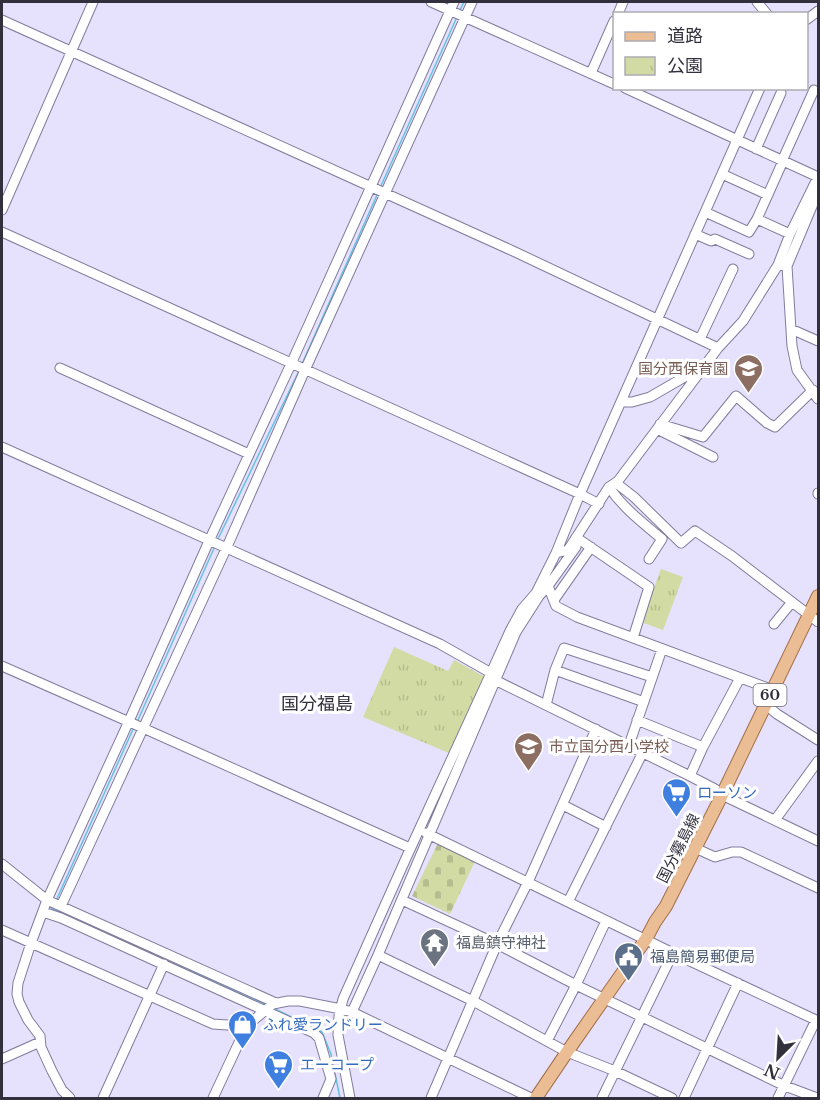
<svg xmlns="http://www.w3.org/2000/svg" width="820" height="1100" font-family="'Libre Baskerville','Noto Sans JP',serif">
  <defs>
    <pattern id="cemetery-stones" width="16" height="16" patternUnits="userSpaceOnUse" patternTransform="scale(1.5)"><rect width="16" height="16" fill="#d2dba3"/><path d="M2 7V4a2 2 0 0 1 4 0v3zM10 15v-3a2 2 0 0 1 4 0v3z" fill="#b5bc8d"/></pattern>
    <pattern id="park-tufts" width="24" height="20" patternUnits="userSpaceOnUse" patternTransform="scale(1.5)"><rect width="24" height="20" fill="#d2dba3"/><path d="M3 7l-1-3M5 7V3M7 7l1-3M15 17l-1-3M17 17v-4M19 17l1-3" fill="none" stroke="#b5bc8d"/></pattern>
  </defs>
  <rect width="100%" height="100%" fill="#e6e1fd"/>
  <path fill="url(#cemetery-stones)" d="M440,839L477,857L450,914L412,896Z"/>
  <path fill="url(#park-tufts)" d="M661,569L683,577L663,630L641,622Z
    M394,647L448,671L454,660L485,677L449,753L363,717Z"/>
  <g fill="none" stroke-linecap="round" stroke-linejoin="round">
    <path stroke="#66c1e2" stroke-width="1.5" d="M460,10L464,2
      M380,188L457,17
      M302,364L377,195
      M218,539L299,371
      M138,720L215,546
      M56,901L134,727
      M52,908V909L62,914
      M72,918L265,1004
      M275,1009L322,1032L331,1054L340,1098"/>
    <defs>
      <path id="minor" d="M431,2L614,84
        M757,2L767,14
        M618,14L623,2
        M2,20L513,251L718,348
        M806,20L818,11
        M591,73L614,21
        M625,88L818,177L790,234L778,265
        M756,149L781,93
        M782,161L814,90
        M783,161L757,219L790,234
        M722,174L768,195
        M818,192L787,266L792,346L797,370L818,399
        M2,210L93,2
        M705,212L749,232L757,219
        M2,232L580,494L599,504
        M695,234L711,241L715,239L749,254
        M791,329L818,341
        M700,339L733,269
        M60,368L249,454
        M621,402H632L650,397L700,368
        M660,424L703,437L736,396L767,423L775,427L813,390
        M657,429L713,457
        M2,447L440,644L491,673L497,681L690,776L715,789L722,795L818,841
        M616,483L634,497L681,543L695,531L732,556L818,622
        M609,487C623,508 643,523 662,539L649,559
        M818,493V494
        M580,540L649,587L633,638
        M556,553L568,550L609,487L618,481L718,348L743,321L778,265L787,266
        M548,586L576,547
        M554,600L591,547
        M774,624L792,602
        M2,666L143,728L410,848
        M555,670L644,702
        M765,704L777,714L818,740
        M546,705L555,670L564,648L652,677
        M637,720L703,747
        M629,745L662,649
        M690,776L703,747L740,678
        M563,805L606,827
        M775,820L818,761
        M426,833L673,953L818,1021
        M695,848L715,857L732,852H741L818,888
        M2,864L47,900L276,1003
        M402,900L497,944L576,985L785,1086L817,1098
        M568,902L643,752
        M61,906L226,549L305,370L472,2
        M43,912L61,918L314,1033L319,1038L331,1079L323,1098
        M2,930L213,1024L241,1026L250,1023L273,1004L288,1001H300L341,1009L352,1012L531,1098
        M378,955L473,1001L567,1052L615,1071L672,1098
        M352,1012L378,955L516,632L539,596L548,586L556,606L577,617L773,690
        M547,1041L576,985L606,921
        M2,1059L40,1042
        M70,1098L62,1090L52,1071L41,1047L40,1036L28,1020L19,1002L17,994L18,983L31,943L47,900L129,721L209,541L291,364L454,2
        M103,1098L164,964
        M213,1098L242,1036L241,1026
        M350,1098L338,1035L339,1016L343,999L407,856L491,673L510,631L522,609L536,593L556,553L580,494L760,88
        M431,1098L497,944L528,882L596,729
        M602,1098L673,953
        M684,1098L738,983
        M778,1098L816,1020"/>
      <path id="major" d="M536,1098L567,1052L646,939L655,922L666,906L722,795L818,596"/>
    </defs>
    <use href="#minor" stroke="#827c9c" stroke-width="11"/>
    <use href="#major" stroke="#a26f47" stroke-width="14"/>
    <use href="#minor" stroke="#fff" stroke-width="9"/>
    <use href="#major" stroke="#ebbd94" stroke-width="12"/>
  </g>
  <defs>
    <symbol id="school-pin" viewBox="-11 -11 22 30"><path d="M0 17L-7.5 6A9.5 9.5 0 1 1 7.5 6Z" fill="#8d6e63" stroke="#fff"/><path d="M0-5L7-2L0 1L-7-2ZM-4 1L0 2.5L4 1V4Q0 6-4 4Z" fill="#fff"/></symbol>
    <symbol id="supermarket-pin" viewBox="-11 -11 22 30"><path d="M0 17L-7.5 6A9.5 9.5 0 1 1 7.5 6Z" fill="#3f7fe0" stroke="#fff"/><path d="M-6-5.5h2.5l.6 2H6L4.5 2H-2.5L-4.4-4H-6ZM-1.5 3.2a1.3 1.3 0 1 0 .1 0ZM3 3.2a1.3 1.3 0 1 0 .1 0Z" fill="#fff"/></symbol>
    <symbol id="temple-pin" viewBox="-11 -11 22 30"><path d="M0 17L-7.5 6A9.5 9.5 0 1 1 7.5 6Z" fill="#6b7280" stroke="#fff"/><path d="M0-6L5-2H3V0L6.5 2.5H4V6H1.5V3h-3V6H-4V2.5H-6.5L-3 0V-2H-5Z" fill="#fff"/></symbol>
    <symbol id="civic-pin" viewBox="-11 -11 22 30"><path d="M0 17L-7.5 6A9.5 9.5 0 1 1 7.5 6Z" fill="#5c6f8a" stroke="#fff"/><path d="M-.6-6.5H3V-4.5H.6V-3L4-1V1h2V6H-6V1h2V-1L-.6-3ZM-1.2 2.5V6h2.4V2.5Z" fill="#fff"/></symbol>
    <symbol id="shop-pin" viewBox="-11 -11 22 30"><path d="M0 17L-7.5 6A9.5 9.5 0 1 1 7.5 6Z" fill="#3f7fe0" stroke="#fff"/><path d="M-5-2.5h2.3a2.7 3.5 0 0 1 5.4 0H5L5.5 6h-11ZM-1.5-2.5h3a1.5 2.3 0 0 0-3 0Z" fill="#fff"/></symbol>
  </defs>
  <g fill-rule="evenodd">
    <use href="#school-pin" x="732" y="352" width="33" height="45"/>
    <use href="#school-pin" x="512" y="730" width="33" height="45"/>
    <use href="#supermarket-pin" x="660" y="776" width="33" height="45"/>
    <use href="#temple-pin" x="418" y="926" width="33" height="45"/>
    <use href="#civic-pin" x="612" y="940" width="33" height="45"/>
    <use href="#shop-pin" x="226" y="1008" width="33" height="45"/>
    <use href="#supermarket-pin" x="262" y="1048" width="33" height="45"/>
  </g>
  <g text-anchor="middle" dominant-baseline="central" stroke-width="6" stroke-linejoin="round" paint-order="stroke">
    <rect fill="#fff" stroke="#706e78" stroke-width="1.5" x="753.5" y="684" width="33" height="22" rx="4.5"/>
    <g font-size="14" font-weight="bold" fill="#33303e">
      <text x="770" y="695">60</text>
    </g>
    <g font-size="15" fill="#785e54" stroke="#fff" text-anchor="end">
      <text x="728" y="368">国分西保育園</text>
      <text x="549" y="746" text-anchor="start">市立国分西小学校</text>
    </g>
    <g font-size="15" fill="#366cbe" stroke="#fff" text-anchor="start">
      <text x="697" y="792">ローソン</text>
      <text x="263" y="1024">ふれ愛ランドリー</text>
      <text x="300" y="1064">エーコープ</text>
    </g>
    <g font-size="15" fill="#33303e" stroke="#fff">
      <text transform="translate(678 848) rotate(-63)">国分霧島線</text>
    </g>
    <g font-size="15" fill="#5b616d" stroke="#fff" text-anchor="start">
      <text x="456" y="942">福島鎮守神社</text>
    </g>
    <g font-size="15" fill="#4e5e75" stroke="#fff" text-anchor="start">
      <text x="650" y="956">福島簡易郵便局</text>
    </g>
    <g font-size="18" fill="#33303e" stroke="#fff">
      <text x="317" y="704">国分福島</text>
    </g>
  </g>
  <rect width="820" height="1100" fill="none" stroke="#33303e" stroke-width="6"/>
  <rect x="613" y="12" width="195" height="78" fill="#ffffff" stroke="#adacb2" stroke-width="1.5"/>
  <rect x="625" y="32" width="30" height="9" fill="#ebbd94" stroke="#adacb2" stroke-width="1.5"/>
  <text x="667" y="42" font-size="18" fill="#33303e">道路</text>
  <rect x="625" y="57" width="30" height="18" fill="url(#park-tufts)" stroke="#adacb2" stroke-width="1.5"/>
  <text x="667" y="72" font-size="18" fill="#33303e">公園</text>
  <g transform="translate(778 1058) rotate(204)" stroke="#ffffff" stroke-width="4.5" paint-order="stroke">
  <path d="M0-4.5L10 22L0 15L-10 22Z" fill="#33303e"/>
  <text y="-9" font-size="16" font-weight="bold" text-anchor="middle" fill="#33303e">N</text>
  </g>
</svg>
